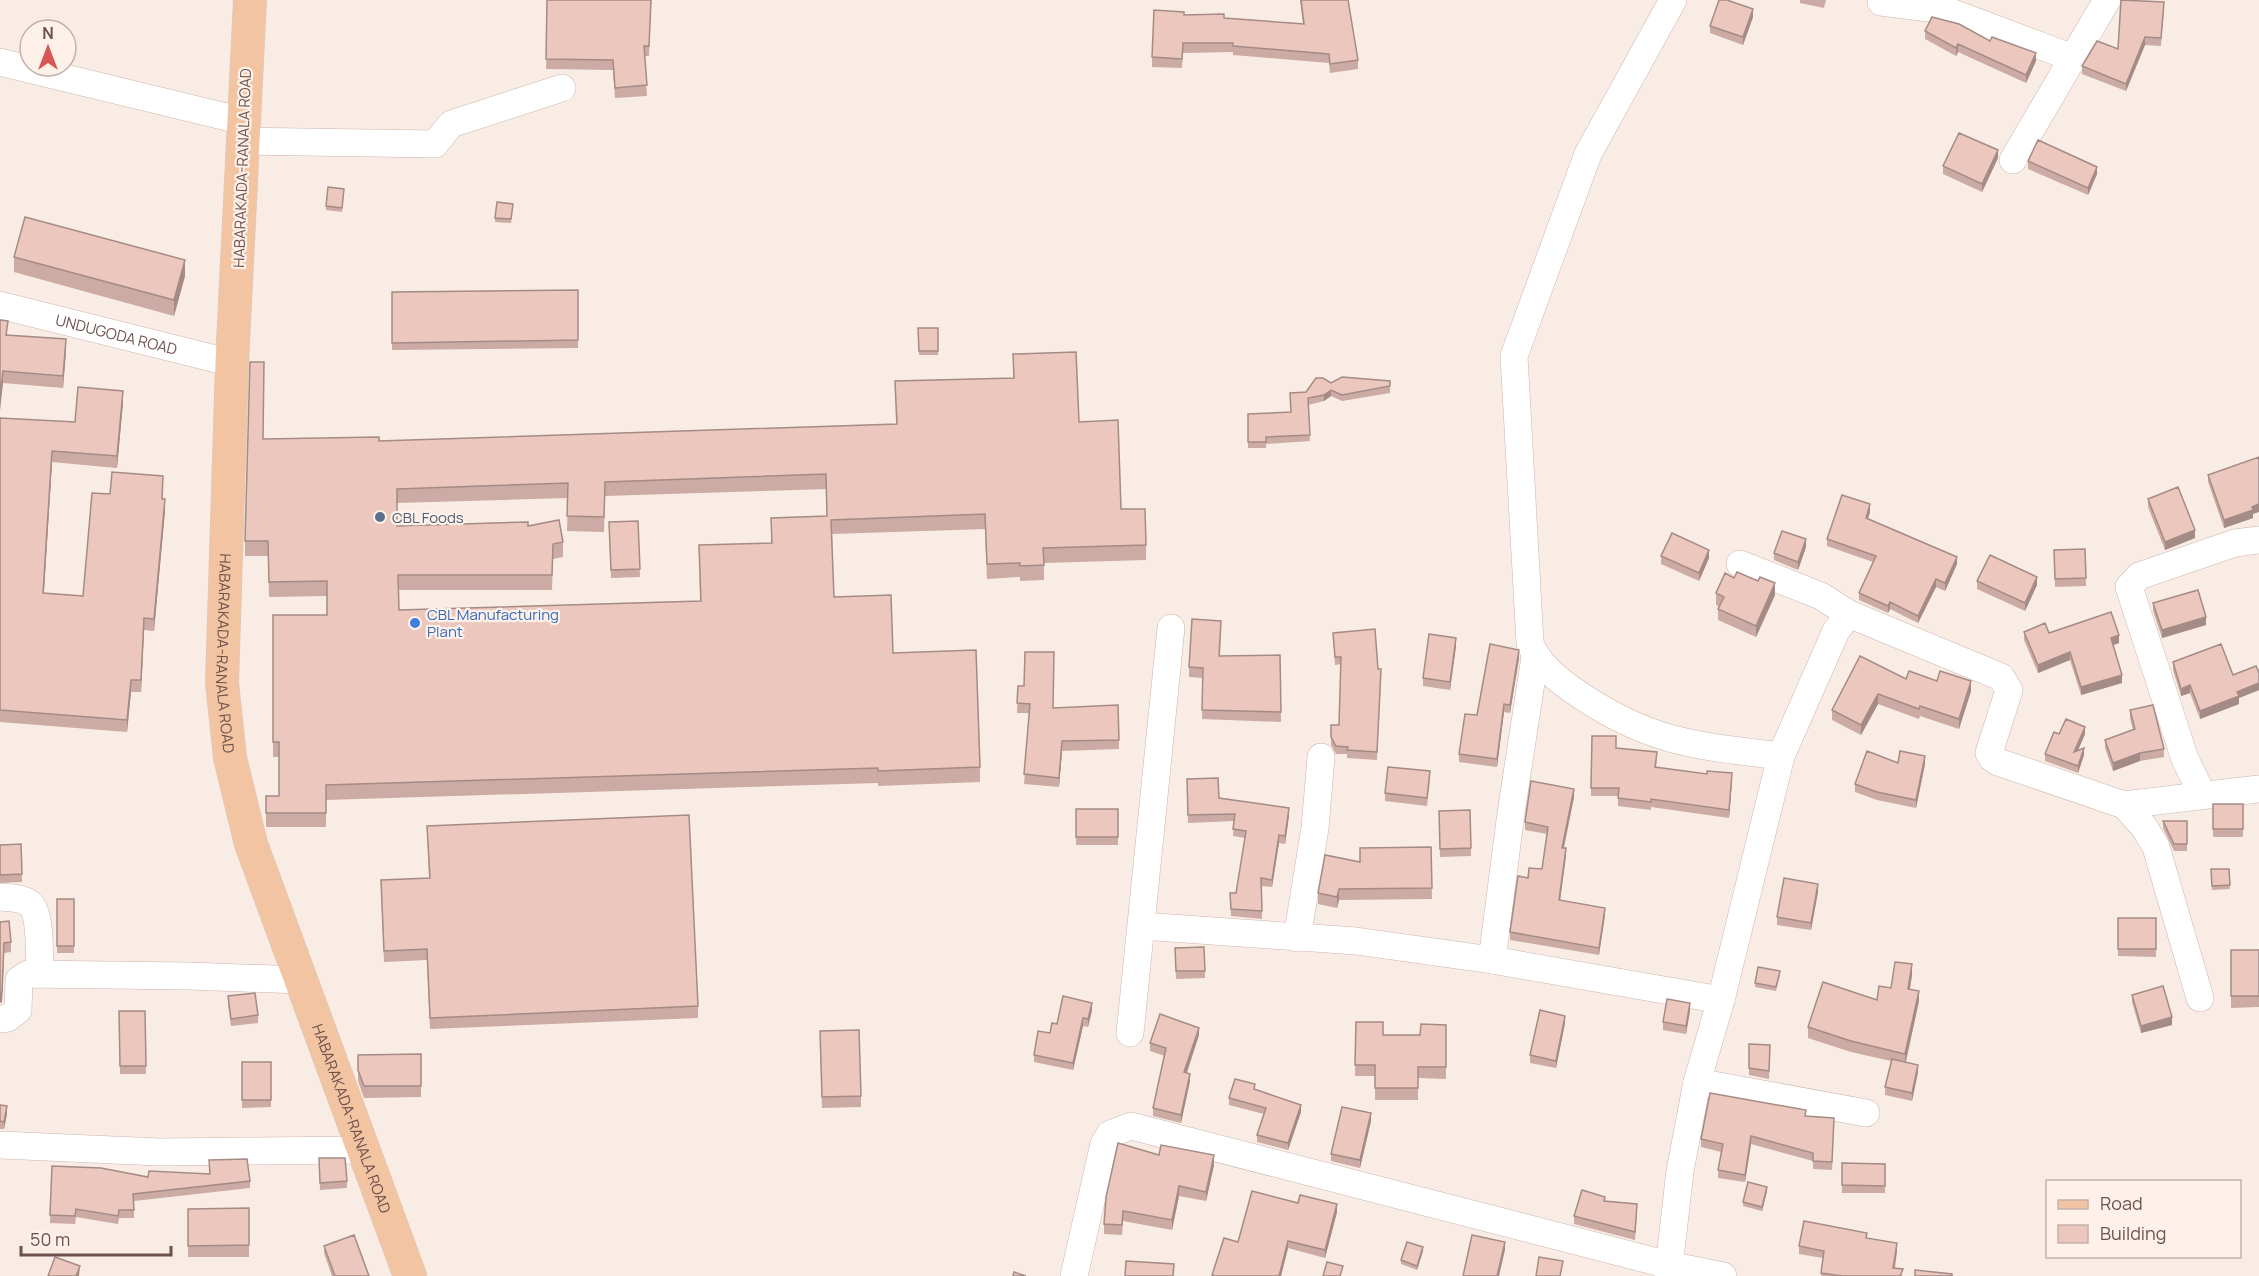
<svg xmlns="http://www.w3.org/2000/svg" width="2259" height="1276" font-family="Manrope,sans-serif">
  <rect width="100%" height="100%" fill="#f9ece4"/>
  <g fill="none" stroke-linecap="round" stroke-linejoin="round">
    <defs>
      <g id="minor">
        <path d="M1673,0L1588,154L1514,356L1530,643C1538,665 1560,682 1580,695C1651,743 1698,746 1781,756L1836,631L1849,614L2001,677L2009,690L1989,753L1992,758L1998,762L2124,805L2259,789"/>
        <path d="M1881,2L1945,10L2073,58"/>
        <path d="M0,62L243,121"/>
        <path d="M242,141L435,144L451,124L562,88"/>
        <path d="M2013,160L2107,0"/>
        <path id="s1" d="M0,305L232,363"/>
        <path d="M1740,564L1821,596L1849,614"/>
        <path d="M2202,794L2185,759L2129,587L2139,576L2235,543L2259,540"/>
        <path d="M2124,805L2144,827L2156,847L2200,998"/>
        <path d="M0,897C10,898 25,897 32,906C41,918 39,957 40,973"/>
        <path d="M1142,926L1356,941L1492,960L1721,1000"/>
        <path d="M1297,938L1315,828L1321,757"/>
        <path d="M1492,960L1511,813L1535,657"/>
        <path d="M0,1019L8,1018L18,1010L19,980L28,974L188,976L301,980"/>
        <path d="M1130,1033L1171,628"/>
        <path d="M1697,1082L1866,1113"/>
        <path d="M0,1145L159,1152L363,1150"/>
        <path d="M1074,1276L1104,1144L1110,1134L1131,1126L1669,1265L1723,1276"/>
        <path d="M1668,1276L1680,1171L1697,1082L1721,1000L1781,756"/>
      </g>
      <g id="major">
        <path id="s2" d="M250,0L232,363L222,683L230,758L251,844L410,1276"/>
      </g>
    </defs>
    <use href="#minor" stroke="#ccb5ae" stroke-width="28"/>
    <use href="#major" stroke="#d4cbc9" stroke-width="34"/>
    <use href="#minor" stroke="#fff" stroke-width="27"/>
    <use href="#major" stroke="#f2c4a2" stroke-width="33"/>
  </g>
  <path fill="#cbaba3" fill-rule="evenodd" d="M547,0H651L649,56H644L647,96L615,98L613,70L546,69Z
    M1300,0H1348L1358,60V69L1330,73L1329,63L1233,55V52L1183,53L1182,68L1152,67V57L1224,18L1303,24Z
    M1800,0H1826L1824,8L1800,3Z
    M2164,9L2161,46L2145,45L2126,91L2082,74V66L2118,49Z
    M1753,17L1743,45L1710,33V26Z
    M1925,31L1990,41L2036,61L2026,83L1958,52L1956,56L1925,39Z
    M1998,158L1982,192L1943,174V166Z
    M2028,161L2097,174L2088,195L2028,169Z
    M344,189L342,212L326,210V206Z
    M513,208L511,223L495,222V218Z
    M14,257L185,276L174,316L14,272Z
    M578,290V348L392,350V292Z
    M0,320L8,335L66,351L63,388L3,383Z
    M918,328H938V355H919Z
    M1013,354L1079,422L1121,509L1146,545V560L1044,563V580L1020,581V577L987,579L985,529L832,534L834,597L893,653L980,767V782L878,786V783L326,800V827H266V796H279V757H273V615H327V596L269,597L268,556H245V541L263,439L379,441L896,424L895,381L1013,378ZM826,489L827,516L771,518V543L699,545L700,601L399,610L398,590H552L553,559L563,557V542L528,526H397V503L568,498L567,531L604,532L605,496Z
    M1390,381V393L1342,401L1331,396L1324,401L1308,405L1310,441L1266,444V448H1248V414L1291,412L1306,392L1331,383Z
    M123,403L117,468L52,462L44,593L83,596L110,494L163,488V499L165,511L154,631L144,630L141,692H131L127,732L0,722V418L75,422Z
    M2208,475L2253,514V518L2224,528L2208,482Z
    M2148,499L2195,538L2165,550L2148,507Z
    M1870,512L1868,519L1957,564L1945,591L1936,587L1918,623L1890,609L1888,613L1859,600V593L1873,562L1827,546V539Z
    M638,521L640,577L611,578L609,522Z
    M1806,547L1798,570L1774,560V553Z
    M2085,549L2086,586L2055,587L2054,550Z
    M1661,556L1709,558L1699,581L1661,564Z
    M1977,581L2037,585L2025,611L1977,589Z
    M1716,593L1775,595L1756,637L1718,620V609L1719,606L1716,605Z
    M2153,603L2206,625L2162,638L2153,611Z
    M1221,631L1220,656L1280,655L1281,722L1202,719L1203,678L1189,677V667Z
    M2024,632L2049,633L2119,643L2113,645L2122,683L2081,695L2070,660L2038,673L2024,640Z
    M1333,633L1378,669L1381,677L1377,760L1347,758V754H1336L1331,745V725H1339L1341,664L1335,665Z
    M1456,646L1450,690L1423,686V678Z
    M1519,658L1510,713L1504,712L1497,767L1459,762V754L1477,715Z
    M2173,662L2233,675L2259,673V690L2239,698V704L2200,719L2190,693L2181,696L2173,670Z
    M1906,679L1937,681L1971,691L1959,729L1920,716L1919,719L1878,704L1861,735L1832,720V710Z
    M1018,686L1053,708L1118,705L1119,749L1062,751L1059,787L1024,784L1030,713H1017Z
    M2130,710L2164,749V757L2140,761L2113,771L2105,748V740L2133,730L2130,718Z
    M2059,734H2085L2078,751L2084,755L2078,773L2045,761V754Z
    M1592,736L1616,748L1657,760L1656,767L1732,781L1729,818L1651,807V810L1618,806V796H1591Z
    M1898,763L1925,764L1916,808L1877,800L1855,792V784Z
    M1187,779L1219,798L1289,816L1285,844L1279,843L1272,887L1262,886V919L1231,916L1230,893H1236L1245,838L1233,836L1234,821L1188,823Z
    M1430,779L1427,806L1385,801V793Z
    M1574,797L1564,848L1566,856L1560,900L1605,915L1599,955L1510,940V932L1528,878L1542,869L1547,834L1525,830V822Z
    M2213,804H2243V837H2213Z
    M1076,809H1118V845H1076Z
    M1470,810L1471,856L1440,857L1439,811Z
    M2163,821H2187V851H2174L2163,828Z
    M427,826L698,1006V1018L430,1029L427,960L384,962L381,891V880L429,878Z
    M0,845L22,874V882L0,883Z
    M1431,847L1432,899L1339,900L1337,908L1318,904V893L1360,862Z
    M2211,869H2229L2230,889L2212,890Z
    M1818,892L1811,930L1777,925V917Z
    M57,899H74V953H57Z
    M2118,918H2156V957L2118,956Z
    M0,922L11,942V952L4,953L2,1002Z
    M1204,947L1205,978L1176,979L1175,948Z
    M2231,950H2259V1007L2231,1008Z
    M1780,975L1776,991L1755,987V983Z
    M1912,975L1910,989L1919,1001L1906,1062L1918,1072L1912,1101L1885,1095V1087L1891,1061L1851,1052L1808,1038V1027L1877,1000L1891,988Z
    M2132,995L2172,1025L2141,1033L2132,1002Z
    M228,996L258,1015V1023L231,1026L228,1004Z
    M1092,1010L1088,1027L1083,1026L1073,1070L1034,1062V1055L1057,1024Z
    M119,1011H145L146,1074H120Z
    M1690,1011L1686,1034L1663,1030V1022Z
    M1356,1022L1383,1035H1420L1446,1025V1079L1418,1078V1100H1375V1076H1355Z
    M1565,1023L1556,1068L1530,1063V1055Z
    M1199,1035L1187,1073L1190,1081L1181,1123L1153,1116V1108L1165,1056L1150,1051V1043Z
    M820,1043L861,1096V1107L822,1108Z
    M1770,1045L1769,1079L1749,1075V1068Z
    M421,1054V1097L364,1098L358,1081V1055Z
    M242,1062H271V1107L242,1108Z
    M1255,1090L1301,1112L1288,1150L1257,1142V1135L1264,1114L1229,1105V1098Z
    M0,1105L7,1114L4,1129H0Z
    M1806,1116L1834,1126L1832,1170L1813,1169V1161L1751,1144L1745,1182L1718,1178V1170L1721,1152L1701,1147V1139Z
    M1371,1121L1360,1168L1331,1161V1154Z
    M1159,1155L1214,1165L1206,1201L1179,1196L1172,1230L1123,1221L1122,1235L1104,1234V1224Z
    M319,1158L347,1181V1188L320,1190Z
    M209,1160L250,1181V1188L134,1201V1218H119L118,1224L76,1217L75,1224L50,1223L52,1166L148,1177L209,1174Z
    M1842,1163L1885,1164V1193H1842Z
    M1767,1191L1762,1211L1743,1206V1202Z
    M1298,1203L1337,1212L1325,1258L1288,1248L1281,1276H1212L1224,1238L1238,1242Z
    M249,1208V1257H188V1209Z
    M1637,1212L1635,1240L1574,1224V1216Z
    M1867,1238L1897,1251L1895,1268L1903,1276H1821L1823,1258L1799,1254V1246Z
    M324,1246L369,1276H332L324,1253Z
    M1423,1251L1417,1270L1401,1264V1260Z"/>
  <path fill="#a58b85" d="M1753,9V17L1743,45V37Z
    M2145,37V45L2126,91V84Z
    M1958,44V52L1956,56V48Z
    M2036,53V61L2026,83V75Z
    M1998,150V158L1982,192V184Z
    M2097,167V174L2088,195V188Z
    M185,260V276L174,316V300Z
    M66,339V351L63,388V376Z
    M3,371V383L0,411V399Z
    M1331,390V396L1324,401V395Z
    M123,391V403L117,468V456Z
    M52,451V462L43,605V593Z
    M165,499V511L154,631V619Z
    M1870,504V512L1866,525V518Z
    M2259,504V512L2253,514V518L2224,528V520Z
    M2195,530V538L2165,550V542Z
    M1806,539V547L1798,570V562Z
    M1709,550V558L1699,581V573Z
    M1957,557V564L1945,591V583Z
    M2037,577V585L2025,611V603Z
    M1936,579V587L1918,623V616Z
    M1775,583V595L1756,637V626Z
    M1890,602V609L1888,613V606Z
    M2206,617V625L2162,638V630Z
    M144,618V630L141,692V680Z
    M2119,635V643L2111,646V638Z
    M1456,638V646L1450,690V682Z
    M1519,650V658L1510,713V705Z
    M2070,652V660L2038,673V665Z
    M2122,675V683L2081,695V687Z
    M131,680V692L127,732V720Z
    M1971,681V691L1959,729V719Z
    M2259,683V690L2239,698V704L2200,719V711L2237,692Z
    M2190,685V693L2181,696V689Z
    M1878,694V704L1861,735V725Z
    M1504,704V712L1497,767V759Z
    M2085,727V734L2074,759V752Z
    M1062,741V751L1059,787V778Z
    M2084,748V755L2078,773V766Z
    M2140,753V761L2113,771V763Z
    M1925,756V764L1916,808V800Z
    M1732,773V781L1729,818V810Z
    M1574,789V797L1562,855V848Z
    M1289,808V816L1285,844V836Z
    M1279,835V843L1272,887V880Z
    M1566,848V856L1559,908V900Z
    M1818,884V892L1811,930V923Z
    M1339,889V900L1337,908V897Z
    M1605,908V915L1599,955V948Z
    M4,943L2,1002L0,1003V993Z
    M1912,964V975L1908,1000V989Z
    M1919,991V1001L1905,1064V1054Z
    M1092,1003V1010L1088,1027V1019Z
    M1690,1003V1011L1686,1034V1026Z
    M1565,1016V1023L1556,1068V1061Z
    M2172,1017V1025L2141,1033V1026Z
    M1083,1018V1026L1073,1070V1063Z
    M1199,1028V1035L1184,1080V1072Z
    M1918,1065V1072L1912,1101V1093Z
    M1190,1074V1081L1181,1123V1115Z
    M1301,1105V1112L1288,1150V1143Z
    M7,1106V1114L4,1129V1122Z
    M1371,1113V1121L1360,1168V1160Z
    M1751,1136V1144L1745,1182V1175Z
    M1214,1155V1165L1206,1201V1192Z
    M1179,1186V1196L1172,1230V1220Z
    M1767,1187V1191L1762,1211V1207Z
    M1337,1204V1212L1325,1258V1250Z
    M1288,1241V1248L1281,1276H1279Z
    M1505,1242V1250L1499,1276H1497Z
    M1897,1243V1251L1893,1275V1268Z
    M1423,1247V1251L1417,1270V1266Z
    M80,1266L79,1276H76Z"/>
  <path fill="#ecc7be" stroke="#a58b85" stroke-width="1.5" fill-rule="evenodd" d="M547,0H651L649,46H644L647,85L615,88L613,60L546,59Z
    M1301,0H1348L1358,60L1330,64L1329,54L1233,46V43H1183L1182,59L1152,57L1154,10L1184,12V15L1224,14V18L1304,24Z
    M1719,0H1727L1753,9L1743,37L1710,26Z
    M2121,0L2164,2L2161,38L2145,37L2126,84L2082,66L2097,41L2118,49Z
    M1932,17L1959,24L1990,41L1992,37L2036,53L2026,75L1958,44L1956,48L1925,31Z
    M1959,133L1998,150L1982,184L1943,166Z
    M2038,140L2097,167L2088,188L2028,161Z
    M328,187L344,189L342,208L326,206Z
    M497,202L513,204L511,219L495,218Z
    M25,217L185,260L174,300L14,257Z
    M578,290V340L392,343V292Z
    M0,320L8,321L6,335L66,339L63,376L3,371L0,399Z
    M918,328H938V351H919Z
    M1076,352L1079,422L1118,420L1121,509H1145L1146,545L1043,548L1044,565L1020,566V563L987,564L985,514L831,520L834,597L891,595L893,653L976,650L980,767L878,771V768L326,785V813H266V796H279V742H273V615H327V581L269,582L268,541H245L250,362H264L263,439L379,437V441L897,424L895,381L1014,378L1013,354ZM826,474L827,516L771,518L772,543L699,545L701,601L399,610L398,575H552L553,544L563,542L559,520L528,526V522L397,526V489L568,483L567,516L604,517L605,482Z
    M1342,377L1390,381V386L1342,395L1331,390L1324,395L1308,398L1310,435L1266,437V442H1248V414L1291,412L1290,393L1306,392L1316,378H1323L1331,383Z
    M78,387L123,391L117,456L52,451L43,593L83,596L92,493L110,494L112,472L163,476L162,499H165L154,619L144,618L141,680H131L127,720L0,710V418L75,422Z
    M2259,457V504L2252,507L2253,510L2224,520L2208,475Z
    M2178,487L2195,530L2165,542L2148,499Z
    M1842,495L1870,504L1866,518L1957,557L1945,583L1936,579L1918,616L1890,602L1888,606L1859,593L1876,556L1827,539Z
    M638,521L640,569L611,570L609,522Z
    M1782,531L1806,539L1798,562L1774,553Z
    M1672,533L1709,550L1699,573L1661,556Z
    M2085,549L2086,578L2055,579L2054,550Z
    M1990,555L2037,577L2025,603L1977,581Z
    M1737,572L1758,581L1760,577L1775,583L1756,626L1718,609L1724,597L1716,593L1725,573L1734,578Z
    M2198,590L2206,617L2162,630L2153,603Z
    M2111,612L2119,635L2111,638L2122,675L2081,687L2070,652L2038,665L2024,632L2045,623L2049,633Z
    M1192,619L1221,621L1219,656L1280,655L1281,712L1202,710L1203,668L1189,667Z
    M1375,629L1378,669H1381L1377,752L1347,750L1348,747L1336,746L1331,737V725H1339L1341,657H1335L1333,633Z
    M1429,634L1456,638L1450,682L1423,678Z
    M1490,644L1519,650L1510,705L1504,704L1497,759L1459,754L1465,714L1477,715Z
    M2221,644L2233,675L2256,666L2259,673V683L2237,692L2239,696L2200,711L2190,685L2181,689L2173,662Z
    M1025,652H1054L1053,708L1118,705L1119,740L1062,741L1059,778L1024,774L1030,704L1017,703L1018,686H1024Z
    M1860,656L1906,679L1909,671L1937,681L1940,671L1971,681L1959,719L1920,706L1919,709L1878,694L1861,725L1832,710Z
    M2153,705L2164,749L2140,753L2113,763L2105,740L2135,729L2130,710Z
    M2066,719L2085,727L2074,752L2084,748L2078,766L2045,754L2054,732L2059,734Z
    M1592,736H1616V748L1657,752L1655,767L1707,774V771L1732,773L1729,810L1651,799V802L1618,798L1619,788H1591Z
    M1867,751L1898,763L1900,751L1925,756L1916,800L1877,792L1855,784Z
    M1388,767L1430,771L1427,798L1385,793Z
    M1218,778L1219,798L1289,808L1285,836L1279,835L1272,880L1261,878L1262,911L1231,909L1230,893H1236L1246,831L1233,829L1235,814L1188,815L1187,779Z
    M1531,781L1574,789L1562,848H1566L1559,900L1605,908L1599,948L1510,932L1518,876L1528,878L1529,868L1542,869L1548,827L1525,822Z
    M2213,804H2243V829H2213Z
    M1076,809H1118V837H1076Z
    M1470,810L1471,848L1440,849L1439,811Z
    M689,815L698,1006L430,1018L427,949L384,951L381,880L430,878L427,826Z
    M2163,821H2187V844H2174Z
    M21,844L22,874L0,875V845Z
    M1431,847L1432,888L1339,889L1337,897L1318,893L1325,855L1360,862V848Z
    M2211,869H2229L2230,885L2212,886Z
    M1784,878L1818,884L1811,923L1777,917Z
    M57,899H74V946H57Z
    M2118,918H2156V949H2118Z
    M9,921L11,942L4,943L2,992L0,993V922Z
    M1204,947L1205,971H1176L1175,948Z
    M2231,950H2259V996H2231Z
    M1895,962L1912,964L1908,989L1919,991L1905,1054L1851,1041L1808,1027L1823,982L1877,1000L1879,986L1891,988Z
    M1758,967L1780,971L1776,987L1755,983Z
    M2163,986L2172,1017L2141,1026L2132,995Z
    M255,993L258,1015L231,1019L228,996Z
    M1063,996L1092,1003L1088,1019L1083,1018L1073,1063L1034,1055L1038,1031L1050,1033L1052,1023L1057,1024Z
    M1667,999L1690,1003L1686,1026L1663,1022Z
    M1540,1010L1565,1016L1556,1061L1530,1055Z
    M119,1011H145L146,1066H120Z
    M1160,1014L1199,1028L1184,1072L1190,1074L1181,1115L1153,1108L1166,1048L1150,1043Z
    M1356,1022H1383V1035H1420L1421,1024L1446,1025V1067H1418V1088H1375V1065H1355Z
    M859,1030L861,1096L822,1097L820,1031Z
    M1749,1044L1770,1045L1769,1071L1749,1068Z
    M421,1054V1086H364L358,1070V1055Z
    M1892,1059L1918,1065L1912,1093L1885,1087Z
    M242,1062H271V1100H242Z
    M1235,1079L1255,1084L1254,1089L1301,1105L1288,1143L1257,1135L1266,1108L1229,1098Z
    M1710,1093L1806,1110L1805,1116L1834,1118L1832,1162L1813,1161V1153L1751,1136L1745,1175L1718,1170L1723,1144L1701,1139Z
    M0,1105L7,1106L4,1122L0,1121Z
    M1342,1107L1371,1113L1360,1160L1331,1154Z
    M1118,1143L1159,1155L1161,1145L1214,1155L1206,1192L1179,1186L1172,1220L1123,1211L1122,1225L1104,1224L1106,1197Z
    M319,1158H345L347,1181L320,1183Z
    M247,1159L250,1181L133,1194L134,1210H119L118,1216L76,1209L75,1216L50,1215L52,1166L101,1168L148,1177L149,1171L210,1174L209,1160Z
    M1842,1163L1885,1164V1186L1842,1185Z
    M1748,1182L1767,1187L1762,1207L1743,1202Z
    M1582,1190L1605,1197L1604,1201L1637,1204L1635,1232L1574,1216Z
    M1252,1191L1298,1203L1300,1195L1337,1204L1325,1250L1288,1241L1279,1276H1215L1212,1275L1224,1238L1238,1242Z
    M249,1208V1245L188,1246V1209Z
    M1804,1221L1867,1233L1866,1238L1897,1243L1893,1268L1903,1269L1900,1276H1842L1821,1273L1824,1251L1799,1246Z
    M354,1235L369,1276H335L324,1246Z
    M1472,1235L1505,1242L1497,1276H1463Z
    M1407,1242L1423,1247L1417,1266L1401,1260Z
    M55,1257L80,1266L76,1276H48Z
    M1539,1257L1563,1261L1560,1276H1536Z
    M1126,1261L1174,1264L1173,1276H1125Z
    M1327,1262L1343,1266L1340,1276H1323Z
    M1915,1270L1952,1274V1276H1915Z
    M1014,1272L1026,1276H1013Z"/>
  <circle fill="#5c6f8a" stroke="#fdf1e9" stroke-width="2" cx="380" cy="517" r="6"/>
  <circle fill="#3f7fe0" stroke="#fdf1e9" stroke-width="2" cx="415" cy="623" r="6"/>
  <g text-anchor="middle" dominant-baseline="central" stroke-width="4.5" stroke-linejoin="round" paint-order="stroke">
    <g font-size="15" fill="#6f514c" stroke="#fdf1e9">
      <text transform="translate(242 168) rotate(-88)">HABARAKADA-RANALA ROAD</text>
      <text stroke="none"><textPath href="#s1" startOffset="120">UNDUGODA ROAD</textPath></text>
      <text stroke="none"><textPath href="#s2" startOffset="654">HABARAKADA-RANALA ROAD</textPath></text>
      <text stroke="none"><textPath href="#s2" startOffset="1140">HABARAKADA-RANALA ROAD</textPath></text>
    </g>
    <g font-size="15" fill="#4e5e75" stroke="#fdf1e9" text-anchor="start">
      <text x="392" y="517">CBL Foods</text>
    </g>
    <g font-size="15" fill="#366cbe" stroke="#fdf1e9" text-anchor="start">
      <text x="427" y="614">CBL Manufacturing<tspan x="427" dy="17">Plant</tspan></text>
    </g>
  </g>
  <rect x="2046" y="1180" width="195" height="78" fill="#fdf1e9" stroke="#c4b1aa" stroke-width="1.5"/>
  <rect x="2058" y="1200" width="30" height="9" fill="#f2c4a2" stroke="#c4b1aa" stroke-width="1.5"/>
  <text x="2100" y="1210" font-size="18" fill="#6f514c">Road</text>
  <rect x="2058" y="1225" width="30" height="18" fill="#ecc7be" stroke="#c4b1aa" stroke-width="1.5"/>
  <text x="2100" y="1240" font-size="18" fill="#6f514c">Building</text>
  <g transform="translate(48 48)"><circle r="28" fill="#fdf1e9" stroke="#c4b1aa" stroke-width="1.5"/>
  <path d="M0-4.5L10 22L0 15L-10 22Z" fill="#d75755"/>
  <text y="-9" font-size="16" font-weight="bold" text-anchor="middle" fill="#6f514c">N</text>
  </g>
  <path d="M21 1246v9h150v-9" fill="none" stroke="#6f514c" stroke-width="3"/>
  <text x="30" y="1246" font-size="18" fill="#6f514c" stroke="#fdf1e9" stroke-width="4.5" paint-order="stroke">50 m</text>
</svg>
